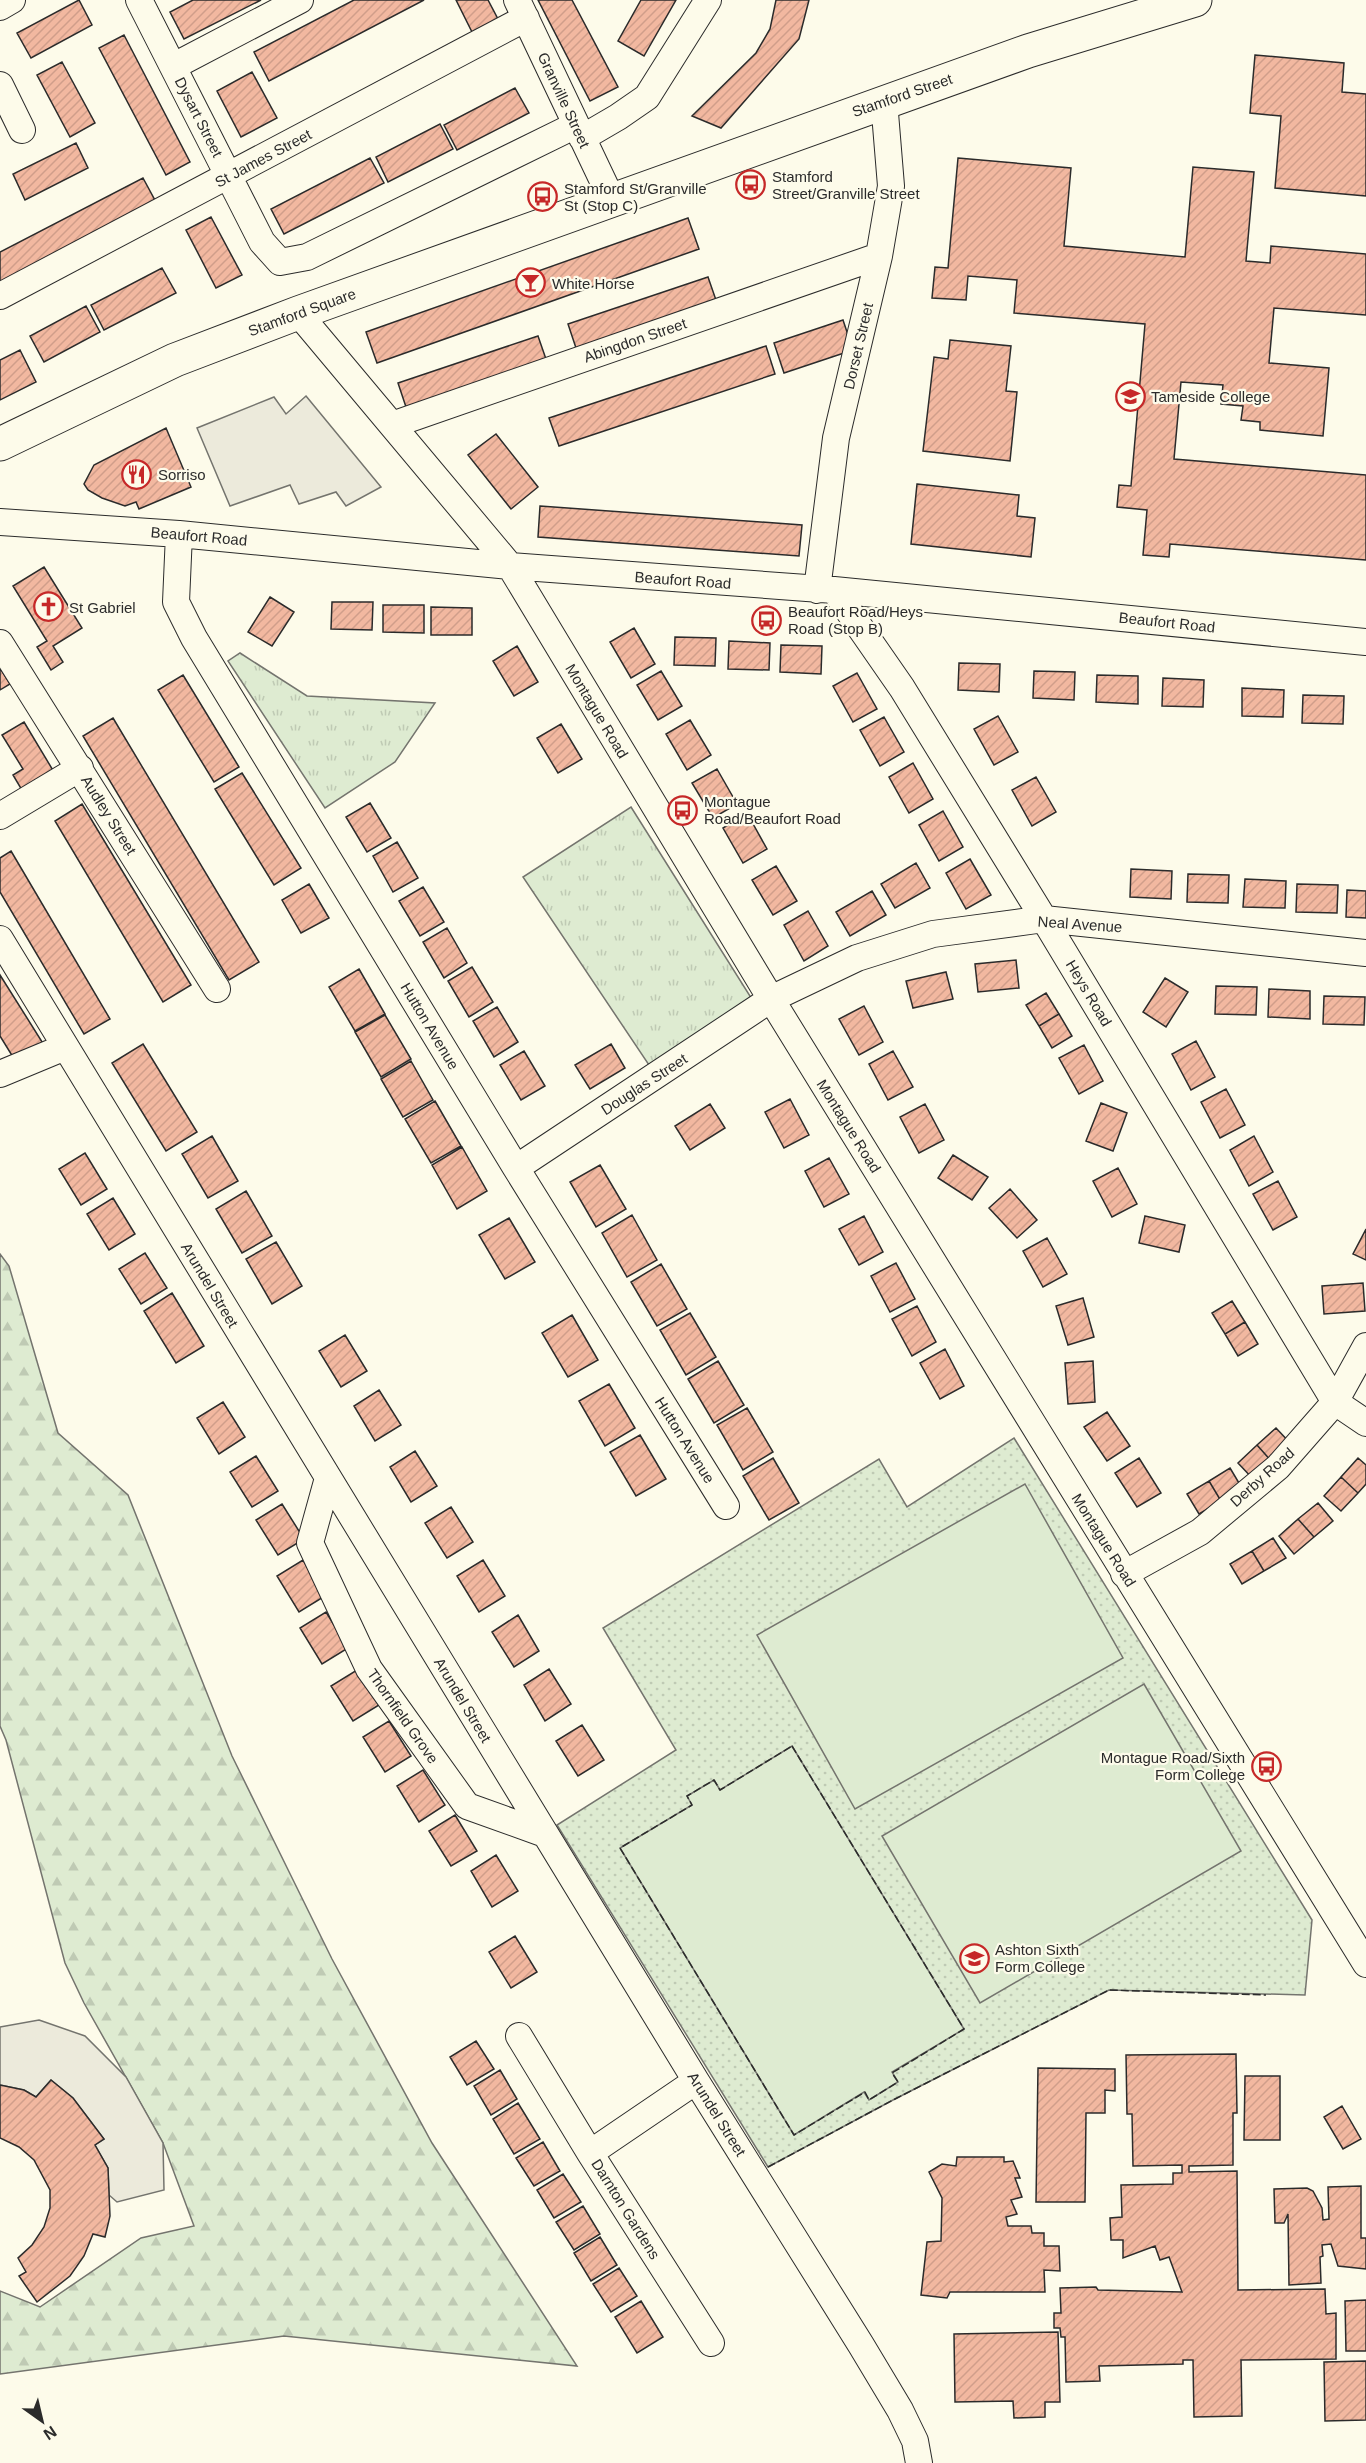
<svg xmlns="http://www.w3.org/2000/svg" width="1366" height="2463" font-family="Arial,sans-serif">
  <defs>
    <pattern id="grass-tufts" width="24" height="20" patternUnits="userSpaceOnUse" patternTransform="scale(1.5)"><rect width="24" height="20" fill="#deebd1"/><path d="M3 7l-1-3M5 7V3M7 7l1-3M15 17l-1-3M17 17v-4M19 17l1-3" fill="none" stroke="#bfcab4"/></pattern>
    <pattern id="forest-firs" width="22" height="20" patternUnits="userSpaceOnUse" patternTransform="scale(1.5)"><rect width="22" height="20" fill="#deebd1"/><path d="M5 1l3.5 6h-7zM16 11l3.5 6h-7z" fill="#bfcab4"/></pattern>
    <pattern id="park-dots" width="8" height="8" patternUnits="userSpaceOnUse" patternTransform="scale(1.5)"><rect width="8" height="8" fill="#deebd1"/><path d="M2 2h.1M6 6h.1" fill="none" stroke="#bfcab4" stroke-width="1.8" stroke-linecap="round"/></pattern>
    <pattern id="building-hatch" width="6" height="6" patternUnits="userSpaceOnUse" patternTransform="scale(1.5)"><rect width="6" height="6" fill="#f2b8a0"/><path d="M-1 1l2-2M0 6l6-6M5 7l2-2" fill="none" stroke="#d09e8a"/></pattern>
  </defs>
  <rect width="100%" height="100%" fill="#fdfbea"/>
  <path fill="url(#grass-tufts)" stroke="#74746e" stroke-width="1.5" d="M240,653L307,696L435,703L395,762L325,808L228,661Z
    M631,807L755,1004L653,1071L523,877Z"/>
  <path fill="url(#forest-firs)" stroke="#74746e" stroke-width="1.5" d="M0,1254L9,1266L58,1433L128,1495L232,1756L332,1959L432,2143L577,2366L284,2336L0,2374V2291L40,2307L141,2238L194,2226L163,2143L84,2003L65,1963L6,1740L0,1726Z"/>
  <path fill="url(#park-dots)" stroke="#74746e" stroke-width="1.5" d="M1014,1438L1312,1920L1305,1995L1109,1990L893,2100L768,2167L557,1825L676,1750L603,1628L879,1459L907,1507Z"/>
  <path fill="#deebd1" stroke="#74746e" stroke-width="1.5" d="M1025,1484L1123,1658L855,1809L757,1635Z
    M1144,1684L1241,1851L980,2003L882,1836Z
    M792,1746L964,2029L892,2072L898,2082L869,2100L864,2092L794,2135L620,1848L692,1805L687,1796L714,1780L720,1790Z"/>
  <path fill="#eceadb" stroke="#74746e" stroke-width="1.5" d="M306,396L381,487L346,506L336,492L299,504L290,485L230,506L197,428L274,397L286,414Z
    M39,2020L85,2036L126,2077L163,2143L164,2190L117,2202L109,2195L108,2168L95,2145L104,2139L73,2098L51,2080L36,2097L24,2090L0,2085V2027Z"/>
  <path fill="url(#building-hatch)" stroke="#2b2b2b" stroke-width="1.5" d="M79,0L92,25L31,58L17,33Z
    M193,0H261L184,39L170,12Z
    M354,0H424L269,81L254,52Z
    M456,0H488L499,21L473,34Z
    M538,0H572L618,87L590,101Z
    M641,0H676L644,56L618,41Z
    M776,0H809L799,39L721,128L692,116L756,53L770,29Z
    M124,35L190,162L166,175L99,48Z
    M1255,55L1344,63L1342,92L1366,94V196L1275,188L1281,116L1250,113Z
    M62,62L95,123L70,137L37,75Z
    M252,72L277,118L241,137L217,91Z
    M515,88L529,113L457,150L444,125Z
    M440,124L453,149L388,182L376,157Z
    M76,143L88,168L25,200L13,174Z
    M370,158L384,183L284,234L271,209Z
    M958,158L1071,168L1064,246L1185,257L1193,167L1254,172L1246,261L1270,263L1271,246L1366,254V315L1274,308L1269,363L1329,368L1323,436L1260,430V422L1241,420L1243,406L1221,404L1223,385L1181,382L1174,459L1366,475V560L1170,544L1169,557L1143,555L1147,510L1117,507L1119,485L1131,486L1145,324L1014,313L1017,280L968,276L966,300L932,298L935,267L948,268Z
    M143,178L157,204L0,285V252Z
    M211,217L242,275L216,288L186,230Z
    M688,218L699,249L377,363L366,332Z
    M162,268L176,293L104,330L91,305Z
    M708,277L717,303L577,351L568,324Z
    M86,306L100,332L44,362L30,336Z
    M843,320L853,350L784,373L774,343Z
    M538,336L547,362L407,410L398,383Z
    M950,340L1011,346L1006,391L1017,392L1010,461L923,451L934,357L948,359Z
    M766,346L775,374L559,446L549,418Z
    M20,350L36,382L0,400V360Z
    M166,428L191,487L139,509L136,502L125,506L102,498L88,490L84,484L94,465Z
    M496,434L538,487L511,509L468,455Z
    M917,484L1019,495L1017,516L1035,518L1031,557L911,544Z
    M540,506L802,525L799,556L538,537Z
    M44,567L82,628L53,646L63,662L51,670L37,647L47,641L13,586Z
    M270,597L294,612L272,646L248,632Z
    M332,602H373L372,630L331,629Z
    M383,605H424V633L383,632Z
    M431,607L472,608V635H431Z
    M634,628L655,664L631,678L610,642Z
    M675,637L716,638L715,666L674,665Z
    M729,641L770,643L769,670L728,669Z
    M781,645L822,646L821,674L780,672Z
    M517,646L538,682L514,696L493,661Z
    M959,663L1000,664L999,692L958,690Z
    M0,668L10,684L0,690Z
    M661,671L682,706L658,720L637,685Z
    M1034,671L1075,672L1074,700L1033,698Z
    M857,673L877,709L853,722L833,686Z
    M183,675L239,767L214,782L158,690Z
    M1097,675L1138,676V704L1096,702Z
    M1163,678L1204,680L1203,707L1162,706Z
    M1242,688L1284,690L1283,717L1242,716Z
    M1303,695L1344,696L1343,724L1302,723Z
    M998,716L1018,752L994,765L974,729Z
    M884,717L904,752L880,766L860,730Z
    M113,718L259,962L229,980L83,736Z
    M690,720L711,755L687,770L666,734Z
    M24,722L57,777L26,797L13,775L23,769L2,735Z
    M561,724L582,759L558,773L537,738Z
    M913,763L933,799L909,813L889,777Z
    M717,769L737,804L713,818L692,783Z
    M242,773L301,868L274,885L215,789Z
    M1036,777L1056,812L1032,826L1012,790Z
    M370,803L391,838L367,852L346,817Z
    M82,804L191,985L163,1002L55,821Z
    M943,811L963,847L939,861L919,825Z
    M747,813L767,849L743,863L723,828Z
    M397,842L418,878L393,892L373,856Z
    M11,851L110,1019L84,1034L0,892V858Z
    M970,859L991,895L966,909L946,873Z
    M916,863L930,888L895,908L881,884Z
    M776,866L797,901L773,915L752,880Z
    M1131,869L1172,871L1171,899L1130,897Z
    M1188,874L1229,875L1228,903L1187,902Z
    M1245,879L1286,881L1285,908L1243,907Z
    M309,884L329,918L301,933L282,900Z
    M1297,884L1338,885L1337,913L1296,912Z
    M423,887L444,922L420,936L399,901Z
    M1347,890L1366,891V918L1346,917Z
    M872,891L886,915L850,936L836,912Z
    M808,911L828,946L804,961L784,925Z
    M447,928L467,963L444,978L423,942Z
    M1016,960L1019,988L978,992L975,964Z
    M472,967L493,1002L469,1017L448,981Z
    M359,969L385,1014L355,1031L329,987Z
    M946,972L953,999L913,1008L906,981Z
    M0,975L44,1045L16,1062L0,1036Z
    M1165,978L1188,992L1166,1027L1143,1012Z
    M1216,986L1257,987L1256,1015L1215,1014Z
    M1269,989L1310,991V1019L1268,1017Z
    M1046,993L1059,1014L1039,1026L1026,1005Z
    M1324,996L1365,997L1364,1025L1323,1024Z
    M864,1006L883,1042L859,1055L839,1019Z
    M497,1007L518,1042L494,1057L473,1021Z
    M1059,1014L1072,1036L1052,1048L1039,1026Z
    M385,1015L411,1059L381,1077L355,1032Z
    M1196,1041L1215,1077L1191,1090L1172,1054Z
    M143,1044L197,1132L166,1151L112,1063Z
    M611,1044L625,1068L590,1089L575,1065Z
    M1084,1045L1103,1081L1079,1094L1059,1058Z
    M524,1051L545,1086L521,1100L500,1065Z
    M893,1051L913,1087L888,1100L869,1064Z
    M411,1061L433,1100L403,1117L381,1079Z
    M1226,1089L1245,1125L1220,1138L1201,1102Z
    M790,1099L809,1135L784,1148L765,1112Z
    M435,1101L461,1146L431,1163L405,1119Z
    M1101,1103L1127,1113L1113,1151L1086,1141Z
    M710,1104L725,1128L690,1150L675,1126Z
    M925,1104L944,1140L919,1153L900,1117Z
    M212,1136L238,1181L208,1198L182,1154Z
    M1254,1136L1273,1172L1249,1186L1230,1150Z
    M462,1147L487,1191L457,1209L432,1165Z
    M85,1153L107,1189L81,1205L59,1169Z
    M953,1155L988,1177L972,1200L938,1178Z
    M829,1158L849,1194L824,1207L805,1171Z
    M600,1165L626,1209L596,1227L570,1182Z
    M1118,1168L1137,1204L1112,1217L1093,1181Z
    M1278,1181L1297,1217L1273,1230L1253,1194Z
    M1010,1189L1037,1220L1017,1238L989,1208Z
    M246,1191L272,1236L242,1253L216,1209Z
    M113,1198L135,1234L109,1250L87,1214Z
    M632,1215L657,1260L627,1277L602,1233Z
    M864,1216L883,1252L859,1265L839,1229Z
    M1145,1216L1185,1225L1179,1252L1139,1243Z
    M509,1218L535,1262L505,1279L479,1235Z
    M1366,1229V1260L1353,1254Z
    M1047,1238L1067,1274L1043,1287L1023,1251Z
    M276,1242L302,1286L272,1304L246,1259Z
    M145,1253L167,1288L141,1304L119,1269Z
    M896,1263L915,1299L890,1312L871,1276Z
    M661,1264L687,1309L657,1326L631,1282Z
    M1363,1283L1365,1311L1324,1314L1322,1286Z
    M172,1293L204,1346L176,1363L144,1311Z
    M1083,1298L1094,1337L1068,1345L1056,1306Z
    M1232,1301L1245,1322L1225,1334L1212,1313Z
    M917,1306L936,1342L912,1356L892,1319Z
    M690,1313L716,1357L686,1375L660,1330Z
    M572,1315L598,1360L568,1377L542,1333Z
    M1245,1322L1258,1344L1238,1356L1225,1334Z
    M345,1335L367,1371L341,1387L319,1351Z
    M945,1349L964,1386L940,1399L920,1363Z
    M718,1361L744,1405L714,1423L688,1379Z
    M1093,1361L1095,1402L1068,1404L1065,1363Z
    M609,1384L635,1428L605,1446L579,1401Z
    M379,1390L401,1425L375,1441L354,1406Z
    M223,1402L245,1437L219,1454L197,1418Z
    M747,1408L773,1452L743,1470L717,1425Z
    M1107,1412L1130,1446L1107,1461L1084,1427Z
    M1276,1428L1292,1445L1273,1463L1257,1445Z
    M640,1435L666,1479L636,1496L610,1452Z
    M1257,1445L1273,1463L1254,1480L1238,1463Z
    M415,1451L437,1486L411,1502L390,1467Z
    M256,1456L278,1491L252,1507L230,1472Z
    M773,1458L799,1503L769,1520L743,1476Z
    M1139,1458L1161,1493L1137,1507L1115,1473Z
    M1358,1458L1366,1465V1484L1358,1493L1341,1477Z
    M1230,1468L1242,1488L1221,1501L1209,1481Z
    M1341,1477L1358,1493L1341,1511L1324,1496Z
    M1209,1481L1221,1501L1199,1514L1187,1494Z
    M1318,1503L1333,1521L1314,1537L1298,1519Z
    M282,1504L304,1539L278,1555L256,1520Z
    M451,1507L473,1542L447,1558L425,1523Z
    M1298,1519L1314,1537L1294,1554L1279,1536Z
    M1273,1538L1286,1558L1264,1571L1252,1551Z
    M1252,1551L1264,1571L1242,1584L1230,1564Z
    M303,1560L325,1596L299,1612L277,1576Z
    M483,1560L505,1596L479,1612L457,1576Z
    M326,1612L348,1648L322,1664L300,1628Z
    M518,1615L539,1651L514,1667L492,1632Z
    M549,1669L571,1704L545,1721L524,1685Z
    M357,1670L379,1705L353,1721L331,1686Z
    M389,1721L411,1756L385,1772L363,1737Z
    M582,1725L604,1760L578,1776L556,1741Z
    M423,1770L445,1805L419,1822L397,1786Z
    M455,1815L477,1851L451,1866L429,1831Z
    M496,1855L518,1891L492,1907L471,1871Z
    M515,1936L537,1972L511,1988L489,1952Z
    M476,2041L494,2069L467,2085L450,2057Z
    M1236,2054L1237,2113H1233V2165L1189,2166V2172L1237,2171L1238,2290L1325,2289L1326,2314L1336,2313V2359L1241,2360L1242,2416L1194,2417L1193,2360H1183V2364L1099,2366L1100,2381L1066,2382L1065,2337H1061L1060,2328H1054V2313H1061L1060,2288L1096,2287L1098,2290L1182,2292L1169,2257L1160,2260L1155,2246L1123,2258V2240H1111L1110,2218L1122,2217L1121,2185L1173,2184V2173H1182V2165L1133,2166L1132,2114H1127L1126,2055Z
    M1038,2068L1115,2069V2091L1105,2090V2113H1086L1085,2202H1036Z
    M500,2070L517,2099L491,2115L474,2086Z
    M1245,2076H1280V2140H1244Z
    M51,2080L73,2098L104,2139L95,2145L108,2168L110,2216L105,2237L93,2234L84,2256L70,2276L37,2302L19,2276L26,2272L18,2258L32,2245L44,2227L50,2208V2190L34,2160L19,2147L0,2138V2085L24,2090L36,2097Z
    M518,2103L540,2139L514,2154L493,2119Z
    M1342,2106L1361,2139L1343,2149L1324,2117Z
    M543,2142L560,2171L534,2186L516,2158Z
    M957,2157H1004V2162L1013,2161L1020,2178H1015L1022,2197L1011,2200L1017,2214L1006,2217L1008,2226H1031L1032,2233H1044V2246H1059L1060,2271L1044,2270L1045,2292H950L947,2298L921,2295L927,2242L941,2241L942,2198L929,2172L942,2164L956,2166Z
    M563,2174L581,2202L554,2218L537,2190Z
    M1361,2186V2238H1366V2269L1338,2266L1331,2244L1322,2245L1323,2256L1320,2257L1321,2283L1289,2285L1288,2214L1284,2223H1275L1274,2189L1307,2188L1313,2191L1322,2208L1323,2220L1329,2219L1328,2187Z
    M583,2206L600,2234L574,2250L556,2222Z
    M600,2237L617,2265L591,2281L574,2253Z
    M619,2268L637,2296L611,2312L593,2284Z
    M1366,2300V2351H1346L1345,2301Z
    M641,2301L663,2337L637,2353L615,2317Z
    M1058,2332L1060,2402H1045V2417L1014,2418L1013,2401L955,2402L954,2334Z
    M1366,2361V2420L1325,2421L1324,2362Z"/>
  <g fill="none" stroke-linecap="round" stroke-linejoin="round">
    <defs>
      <path id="minor" d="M139,0L262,242L280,262L307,257L576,125
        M517,0L612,200
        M0,7L12,0
        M174,66L300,0
        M0,85L22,130
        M582,138L618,117L647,97L708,0
        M0,296L526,18
        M298,313L510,566L771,999L1366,1964
        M392,425L879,256
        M0,522L179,534L510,566L834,590L1366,642
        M179,534L176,602L194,638L516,1168L726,1506
        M817,590L836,438L879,256L891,186L884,101
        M834,590L902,688L1044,919L1335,1402L1366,1423
        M0,643L217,989
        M0,816L80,768
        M0,939L696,2081L861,2345L900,2410L915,2441L919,2463
        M0,1074L65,1047
        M516,1168L771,999L857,958L933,934L1044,919L1366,953
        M328,1478L310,1543L369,1669L467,1806L545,1834
        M1124,1574L1200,1532L1278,1467L1335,1402L1366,1346
        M519,2036L590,2153
        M696,2081L590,2153L711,2343"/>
      <path id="highway" d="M0,444L175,360L298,313L1028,51L1195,0"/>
    </defs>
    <use href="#minor" stroke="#2b2b2b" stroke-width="28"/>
    <use href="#highway" stroke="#2b2b2b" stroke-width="35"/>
    <use href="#minor" stroke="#fdfbea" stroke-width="26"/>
    <use href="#highway" stroke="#fdfbea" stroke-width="33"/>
    <path stroke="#2b2b2b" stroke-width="1.5" stroke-dasharray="8 3" stroke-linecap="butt" d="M792,1746L964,2029L892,2073L898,2082L869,2100L865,2092L794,2135L620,1848L692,1805L687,1796L714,1780L720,1790Z
      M768,2167L893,2100L1109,1990L1266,1995"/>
  </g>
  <defs>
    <symbol id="bus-ring" viewBox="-11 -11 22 22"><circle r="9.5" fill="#fdfbea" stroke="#c62828" stroke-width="1.5"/><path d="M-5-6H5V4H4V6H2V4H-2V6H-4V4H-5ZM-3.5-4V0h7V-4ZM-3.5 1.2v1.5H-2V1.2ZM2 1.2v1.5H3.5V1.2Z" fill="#c62828"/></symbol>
    <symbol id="bar-ring" viewBox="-11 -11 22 22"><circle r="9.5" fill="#fdfbea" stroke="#c62828" stroke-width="1.5"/><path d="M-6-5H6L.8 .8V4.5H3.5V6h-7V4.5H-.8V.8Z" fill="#c62828"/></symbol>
    <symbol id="university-ring" viewBox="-11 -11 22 22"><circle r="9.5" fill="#fdfbea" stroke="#c62828" stroke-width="1.5"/><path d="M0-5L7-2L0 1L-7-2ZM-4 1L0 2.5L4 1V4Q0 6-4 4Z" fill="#c62828"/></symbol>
    <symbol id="restaurant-ring" viewBox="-11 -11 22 22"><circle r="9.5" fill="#fdfbea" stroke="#c62828" stroke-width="1.5"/><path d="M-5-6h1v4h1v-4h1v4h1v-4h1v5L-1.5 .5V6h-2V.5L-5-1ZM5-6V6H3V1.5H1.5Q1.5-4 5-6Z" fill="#c62828"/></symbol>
    <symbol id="church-ring" viewBox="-11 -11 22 22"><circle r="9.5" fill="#fdfbea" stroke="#c62828" stroke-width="1.5"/><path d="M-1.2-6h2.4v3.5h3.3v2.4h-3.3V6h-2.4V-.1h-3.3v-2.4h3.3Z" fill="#c62828"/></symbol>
  </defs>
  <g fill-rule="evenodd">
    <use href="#bus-ring" x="734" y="168" width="33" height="33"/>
    <use href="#bus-ring" x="526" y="180" width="33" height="33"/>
    <use href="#bar-ring" x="514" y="266" width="33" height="33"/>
    <use href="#university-ring" x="1114" y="380" width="33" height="33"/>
    <use href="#restaurant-ring" x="120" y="458" width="33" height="33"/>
    <use href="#church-ring" x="32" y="590" width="33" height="33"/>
    <use href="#bus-ring" x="750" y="604" width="33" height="33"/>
    <use href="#bus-ring" x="666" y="794" width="33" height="33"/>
    <use href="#bus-ring" x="1250" y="1750" width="33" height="33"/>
    <use href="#university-ring" x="958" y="1942" width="33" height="33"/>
  </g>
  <g text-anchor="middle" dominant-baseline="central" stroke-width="4.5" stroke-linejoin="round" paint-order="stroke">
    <g font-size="15" fill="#2b2b2b" stroke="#fdfbea">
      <text transform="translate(902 95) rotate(-19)">Stamford Street</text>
      <text transform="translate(564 100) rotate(65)">Granville Street</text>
      <text transform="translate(199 117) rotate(63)">Dysart Street</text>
      <text transform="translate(263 158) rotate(-28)">St James Street</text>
      <text transform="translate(302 312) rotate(-20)">Stamford Square</text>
      <text transform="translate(635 340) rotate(-19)">Abingdon Street</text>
      <text transform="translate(858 346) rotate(-77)">Dorset Street</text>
      <text transform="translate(199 536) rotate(5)">Beaufort Road</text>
      <text transform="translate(683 580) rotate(4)">Beaufort Road</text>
      <text transform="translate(1167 622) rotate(6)">Beaufort Road</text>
      <text transform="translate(597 711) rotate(59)">Montague Road</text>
      <text transform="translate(109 815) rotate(58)">Audley Street</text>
      <text transform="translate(1080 924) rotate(4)">Neal Avenue</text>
      <text transform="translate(1089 993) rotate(59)">Heys Road</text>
      <text transform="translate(430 1026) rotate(59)">Hutton Avenue</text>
      <text transform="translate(644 1084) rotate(-33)">Douglas Street</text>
      <text transform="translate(849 1126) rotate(58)">Montague Road</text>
      <text transform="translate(210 1285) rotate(59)">Arundel Street</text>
      <text transform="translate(685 1440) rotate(58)">Hutton Avenue</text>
      <text transform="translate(1262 1477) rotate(-42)">Derby Road</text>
      <text transform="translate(1104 1540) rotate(58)">Montague Road</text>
      <text transform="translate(463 1700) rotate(59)">Arundel Street</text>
      <text transform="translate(403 1716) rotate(55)">Thornfield Grove</text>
      <text transform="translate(717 2114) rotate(58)">Arundel Street</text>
      <text transform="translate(626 2209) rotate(58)">Darnton Gardens</text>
    </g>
    <g font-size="15" fill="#2b2b2b" stroke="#fdfbea" text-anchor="start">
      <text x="772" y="176">Stamford<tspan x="772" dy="17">Street/Granville Street</tspan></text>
      <text x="564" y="188">Stamford St/Granville<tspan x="564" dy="17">St (Stop C)</tspan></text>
      <text x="552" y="283">White Horse</text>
      <text x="1151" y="396">Tameside College</text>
      <text x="158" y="474">Sorriso</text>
      <text x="69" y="607">St Gabriel</text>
      <text x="788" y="611">Beaufort Road/Heys<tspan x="788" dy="17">Road (Stop B)</tspan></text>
      <text x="704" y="801">Montague<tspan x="704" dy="17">Road/Beaufort Road</tspan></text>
      <text x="1245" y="1757" text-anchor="end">Montague Road/Sixth<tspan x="1245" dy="17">Form College</tspan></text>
      <text x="995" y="1949">Ashton Sixth<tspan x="995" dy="17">Form College</tspan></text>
    </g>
  </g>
  <g transform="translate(42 2421) rotate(146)" stroke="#fdfbea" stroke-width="4.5" paint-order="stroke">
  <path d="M0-4.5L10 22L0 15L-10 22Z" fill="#2b2b2b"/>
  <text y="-9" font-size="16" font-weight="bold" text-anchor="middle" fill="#2b2b2b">N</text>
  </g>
</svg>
